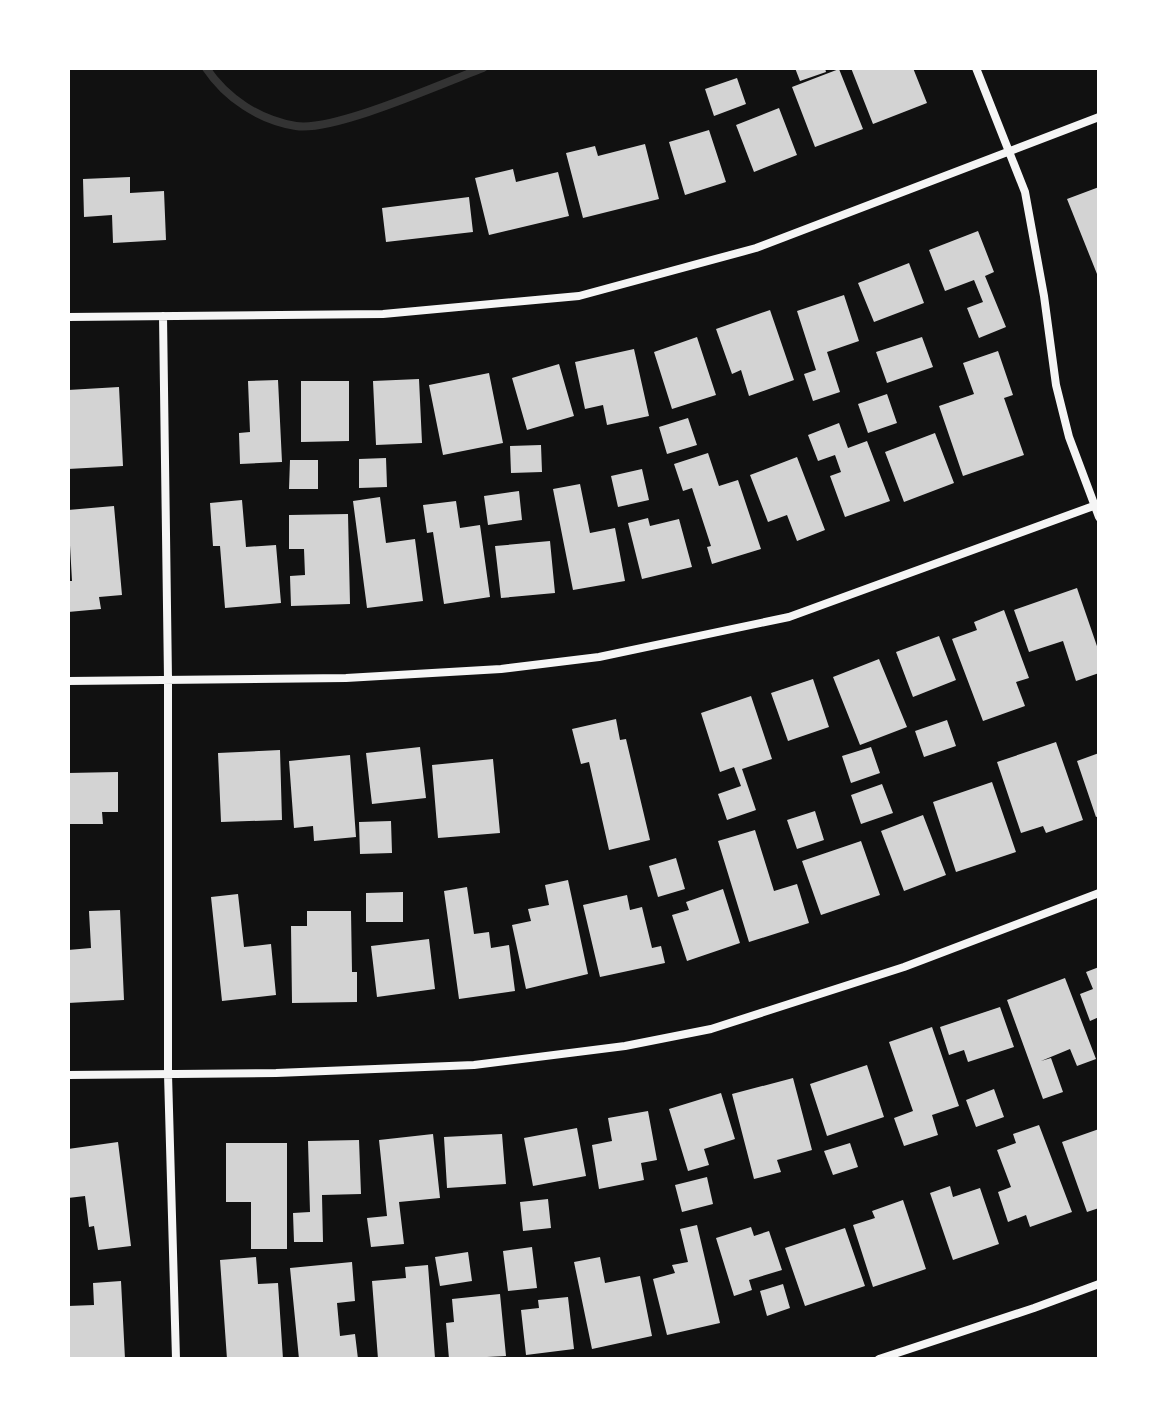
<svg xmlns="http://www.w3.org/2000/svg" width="1167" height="1427" font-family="'Archivo Narrow',sans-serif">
  <rect width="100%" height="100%" fill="#111"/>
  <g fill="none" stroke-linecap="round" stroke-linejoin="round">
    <path stroke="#333" stroke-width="8" d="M206,68C226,98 259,120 296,126C334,132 443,83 483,68"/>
  </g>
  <path fill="#d3d3d3" d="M795,68H825L826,72L800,81Z
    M851,68H913L927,103L873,124Z
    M839,69L863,129L815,147L792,87Z
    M737,78L746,104L714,116L705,89Z
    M779,108L797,155L754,172L736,125Z
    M709,130L726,182L685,195L669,142Z
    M645,144L659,199L583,218L566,153L595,146L598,156Z
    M513,169L516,182L558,172L569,216L489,235L475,178Z
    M130,177V193L164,191L166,240L113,243L112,215L84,217L83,179Z
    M1099,187V279L1067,199Z
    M469,197L473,232L386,242L382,208Z
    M978,231L994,272L985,276L1006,327L979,338L967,308L983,302L974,280L945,291L929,250Z
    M909,263L924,303L874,322L858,283Z
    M844,295L859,341L827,352L840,392L813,401L804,374L816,370L797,311Z
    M770,310L794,380L749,396L741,370L732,374L716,329Z
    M697,337L716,395L672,409L654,352Z
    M922,337L933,367L887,383L876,352Z
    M634,349L649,416L607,425L603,405L585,409L575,362Z
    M998,351L1013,395L1004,398L1024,455L963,476L939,406L974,394L963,363Z
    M559,364L574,416L527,430L512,378Z
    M489,373L503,443L443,455L429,385Z
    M419,379L422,443L376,445L373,381Z
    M278,380L282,462L240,464L239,433L250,432L248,381Z
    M301,381H349V441L301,442Z
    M119,387L123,466L68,469V390Z
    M887,394L897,423L868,433L858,404Z
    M688,418L697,445L667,454L659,427Z
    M839,423L848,448L867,441L890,501L845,517L830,476L841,472L835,455L818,461L808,435Z
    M935,433L954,483L904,502L885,452Z
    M541,445L542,472L511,473L510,446Z
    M708,453L719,486L738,480L761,549L712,564L707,547L711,546L692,488L683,491L674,464Z
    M797,457L825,530L797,541L787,515L768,522L750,475Z
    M386,458L387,487L359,488V459Z
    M290,460H318V489H289Z
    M642,469L649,500L618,507L611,476Z
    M580,484L590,533L615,528L625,581L573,590L553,489Z
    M519,491L522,520L488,525L484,496Z
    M380,497L386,543L415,539L423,601L367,608L353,501Z
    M242,500L246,547L276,545L281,603L225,608L220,546H213L210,503Z
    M456,501L460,528L480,525L490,597L444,604L433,532L427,533L423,505Z
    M114,506L122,595L99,597L101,609L68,612V581H72L68,510Z
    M348,514L350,604L291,606L290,576L305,575L304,549H289V515Z
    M648,518L650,526L679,519L692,567L642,579L628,523Z
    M550,541L555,593L501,598L495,546Z
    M1077,588L1099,652V673L1076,681L1063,641L1029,652L1014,610Z
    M1004,610L1029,678L1016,682L1025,706L983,721L952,639L977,630L974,622Z
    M939,636L956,680L913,697L896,652Z
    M879,659L907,727L860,745L833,677Z
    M813,679L829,727L788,741L771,693Z
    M751,696L772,759L742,769L756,810L727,820L718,794L741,786L734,767L720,772L701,713Z
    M616,719L620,740L626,739L650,840L609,850L589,762L581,764L572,729Z
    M947,720L956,746L924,757L915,731Z
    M1056,742L1083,820L1046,833L1043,826L1021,833L997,762Z
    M420,747L426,798L372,804L366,753Z
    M871,747L880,773L851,783L842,756Z
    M280,750L282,820L221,822L218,753Z
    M1099,753V816L1096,817L1077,761Z
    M350,755L356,837L314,841L313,826L294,828L289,761Z
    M493,759L500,833L438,838L432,765Z
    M118,772V812H102L103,824H68V773Z
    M992,782L1016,852L956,872L933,802Z
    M882,784L893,813L861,824L851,795Z
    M815,811L824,840L797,849L787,820Z
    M923,815L946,875L904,891L881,831Z
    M391,821L392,853L360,854L359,822Z
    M755,830L774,891L797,884L809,923L749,942L718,841Z
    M861,841L880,895L821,915L802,861Z
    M676,858L685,889L658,897L649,866Z
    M568,880L588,974L526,989L512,925L531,921L528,909L549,905L545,885Z
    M467,887L474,934L489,932L491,948L509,945L515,991L459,999L444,891Z
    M723,889L740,943L687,961L672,915L689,910L686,902Z
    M403,892V922H366V893Z
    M238,894L244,947L271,944L276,995L222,1001L211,897Z
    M627,895L630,910L642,907L652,948L661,946L665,963L600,977L583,905Z
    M120,910L124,1000L68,1003V950L91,948L89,911Z
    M307,911H351L352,972H357V1002L292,1003L291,926H307Z
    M429,939L435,989L377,997L371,946Z
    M1099,967V1017L1090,1021L1080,994L1093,989L1086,972Z
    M1065,978L1096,1059L1077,1066L1070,1049L1041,1061L1051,1058L1063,1092L1043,1099L1007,1000Z
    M1000,1007L1014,1047L968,1062L964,1050L949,1055L940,1027Z
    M932,1027L959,1106L932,1115L938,1135L904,1146L894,1118L913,1111L889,1042Z
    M867,1065L884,1117L827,1136L810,1084Z
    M793,1078L812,1150L777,1160L781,1172L754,1179L732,1094Z
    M994,1089L1004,1117L976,1127L966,1100Z
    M721,1093L735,1139L704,1149L709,1165L688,1171L669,1109Z
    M648,1111L657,1160L641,1163L644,1180L599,1189L592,1145L612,1141L608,1118Z
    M1039,1125L1072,1212L1030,1227L1026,1215L1008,1222L998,1192L1011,1187L997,1150L1016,1143L1013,1134Z
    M577,1128L586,1176L533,1186L524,1138Z
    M1099,1129V1208L1087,1212L1062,1142Z
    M433,1134L440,1198L399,1202L404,1244L371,1247L367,1218L387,1216L379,1140Z
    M502,1134L506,1184L447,1188L444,1137Z
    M359,1140L361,1194L322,1195L323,1242H294L293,1213L310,1212L308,1141Z
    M118,1142L131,1246L98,1250L94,1226L89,1227L85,1196L68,1198V1149Z
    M226,1143H287V1249H251V1202H226Z
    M850,1143L858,1167L833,1175L824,1151Z
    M707,1177L713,1204L682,1212L675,1185Z
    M950,1186L953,1197L980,1188L999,1244L953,1260L930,1193Z
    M548,1199L551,1228L523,1231L520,1202Z
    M903,1200L926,1269L873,1287L853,1225L875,1218L872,1211Z
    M697,1225L720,1323L667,1335L653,1279L675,1273L672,1265L688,1262L680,1229Z
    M751,1227L754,1236L769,1231L782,1270L749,1280L752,1290L734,1296L716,1238Z
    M845,1228L865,1286L805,1306L785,1248Z
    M532,1247L537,1288L508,1291L503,1251Z
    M468,1252L472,1281L440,1286L435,1257Z
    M256,1257L258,1284L278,1283L283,1359H227L220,1260Z
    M600,1257L605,1283L640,1276L652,1336L592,1349L574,1262Z
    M352,1262L355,1301L337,1303L340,1336L355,1334L358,1359H299L290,1268Z
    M428,1265L435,1358L378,1359L372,1281L406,1278L405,1267Z
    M121,1281L125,1359H68V1306L94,1305L93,1283Z
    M783,1284L790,1308L767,1316L760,1291Z
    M500,1294L506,1356L449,1359L446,1323L454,1322L452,1299Z
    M568,1297L574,1349L526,1355L521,1310L539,1308L538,1300Z"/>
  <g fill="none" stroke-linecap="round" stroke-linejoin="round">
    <path stroke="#f5f5f5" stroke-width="8" d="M976,68L1025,192L1044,296L1056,385L1069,437L1099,517
      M163,316L168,679V1074L176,1359
      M68,317L383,314L579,296L756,248L1099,117
      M68,681L346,678L501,669L599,657L789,617L1099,504
      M68,1075L276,1073L474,1065L625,1046L711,1029L904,967L1099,893
      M879,1359L1034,1308L1099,1284"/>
  </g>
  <rect width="1167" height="1427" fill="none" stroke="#ffffff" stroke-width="140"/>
</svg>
